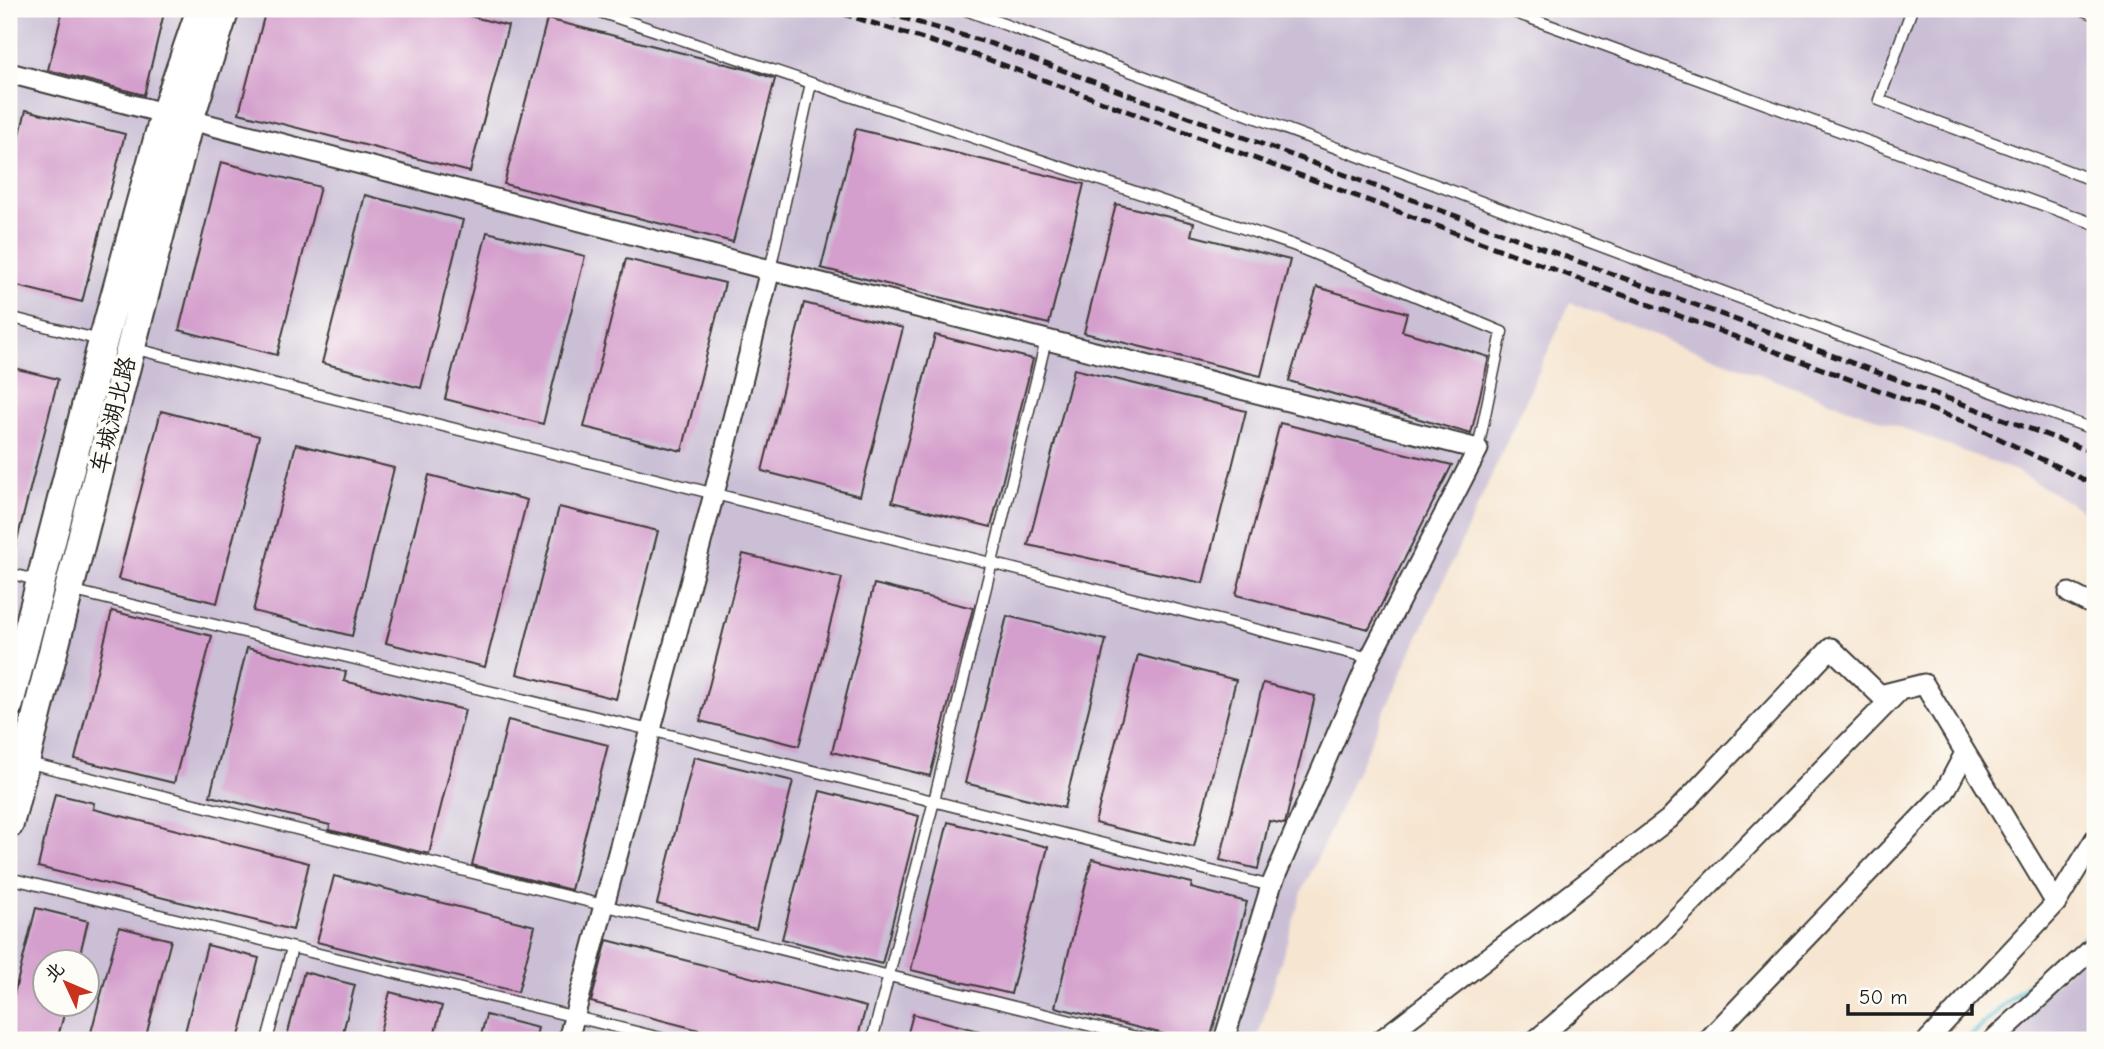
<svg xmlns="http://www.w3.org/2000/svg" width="2104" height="1049" font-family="'Comic Neue','LXGW WenKai TC',sans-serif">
  <rect width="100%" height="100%" fill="#fdfcf7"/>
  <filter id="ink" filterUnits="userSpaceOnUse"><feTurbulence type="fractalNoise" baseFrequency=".0143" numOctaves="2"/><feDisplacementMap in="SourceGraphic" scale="14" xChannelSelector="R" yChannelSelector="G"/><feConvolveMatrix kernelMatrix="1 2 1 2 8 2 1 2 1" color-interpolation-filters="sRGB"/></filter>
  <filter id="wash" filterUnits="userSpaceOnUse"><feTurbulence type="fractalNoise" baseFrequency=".00686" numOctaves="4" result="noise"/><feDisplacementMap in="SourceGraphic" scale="28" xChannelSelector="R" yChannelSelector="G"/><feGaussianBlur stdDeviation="1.57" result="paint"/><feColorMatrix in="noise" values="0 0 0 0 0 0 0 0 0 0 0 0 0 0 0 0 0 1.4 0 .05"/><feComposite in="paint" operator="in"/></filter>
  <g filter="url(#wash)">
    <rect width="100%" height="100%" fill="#f6e5d0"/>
    <path fill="#cbbfd5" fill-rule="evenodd" d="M9,9H2095V518L2016,471L1570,303L1302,892L1257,1040H9ZM46,962H88V1004H46Z
      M2095,946V1040H1993Z"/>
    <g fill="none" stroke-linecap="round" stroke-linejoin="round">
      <path stroke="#57bbd5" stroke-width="5" d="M1966,1040L2009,1001L2095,929"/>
    </g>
    <g id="blocks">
      <path fill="#d49fcc" d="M63,9H165L144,95L48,70Z
        M266,9H443L508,26L470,172L239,113Z
        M547,19L750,70L775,79L733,242L504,184Z
        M26,110L125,134L82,302L9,284V179Z
        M856,129L1084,184L1049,324L821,268Z
        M221,162L320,187L277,355L179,330Z
        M365,195L463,220L421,388L322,363Z
        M1116,204L1194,223L1191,235L1290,260L1261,376L1084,333Z
        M487,232L585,256L543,424L445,399Z
        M626,259L725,283L682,451L584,427Z
        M1317,287L1407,313L1402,331L1489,357L1471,434L1289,381Z
        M804,303L903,328L860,496L762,471Z
        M935,335L1033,359L991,527L892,502Z
        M9,367L58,379L13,556L9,555Z
        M1074,369L1246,411L1203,583L1028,545Z
        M161,411L259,436L217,603L118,579Z
        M1280,423L1452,465L1369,629L1236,595Z
        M296,444L394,468L352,636L253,611Z
        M429,475L527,500L485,667L386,643Z
        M559,507L658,531L616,699L517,674Z
        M743,554L842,578L799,746L700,721Z
        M874,584L973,608L930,776L832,752Z
        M112,611L212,636L174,783L75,759Z
        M1007,616L1106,640L1064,808L965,783Z
        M247,648L346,672L344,681L465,710L429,854L329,830L330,825L210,796Z
        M1138,655L1236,680L1194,847L1095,823Z
        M1263,683L1315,696L1285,824L1269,821L1258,869L1220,860Z
        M508,720L608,745L571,890L472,865Z
        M694,757L793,781L756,929L657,904Z
        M820,791L919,816L882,964L782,939Z
        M55,794L94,803L93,809L309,863L293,930L38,867Z
        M948,822L1048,847L1011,994L911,970Z
        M1092,859L1192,883L1191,888L1247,902L1210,1040H1175L1176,1037L1055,1007Z
        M334,876L535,926L518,992L317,942Z
        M36,908L88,921L78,962H46V1004H67L57,1040H9V1014Z
        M119,927L171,940L145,1040H89Z
        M607,940L866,1007L857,1040H738L591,1002Z
        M207,945L259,958L238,1040H183Z
        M304,972L355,985L341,1040H286Z
        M390,992L442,1006L433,1040H378Z
        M913,1014L999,1036L998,1040H906Z
        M486,1015L538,1028L535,1040H480Z"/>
    </g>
  </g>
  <g filter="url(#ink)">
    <use href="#blocks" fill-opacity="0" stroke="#3d3a37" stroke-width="2"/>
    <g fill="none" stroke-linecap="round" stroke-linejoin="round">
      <defs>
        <path id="service" d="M591,9L1293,245L1502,332L1478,449
          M963,9L2095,430
          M1505,9L2095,224
          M1912,9L1879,100L2095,181
          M2080,9L2095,15
          M770,270L811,83
          M9,317L100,340
          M132,348L1370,658
          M9,573L39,581
          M70,590L650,730L1271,886
          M9,758L1148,1040
          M9,878L669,1040
          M267,1040L292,948
          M872,1040L934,801L1046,340"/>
        <path id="minor" d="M9,73L770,270L1478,449L1370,658L1271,886L1224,1040
          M2069,593L2095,606
          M2056,903L2095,839
          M568,1040L714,494L770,270
          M1381,1040L1669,819L1831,648L1880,695L1924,684L2056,903L1928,1040
          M1536,1040L1661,934L1900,690
          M1708,1040L1944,793L1965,753
          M1993,1040L2095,946"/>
        <path id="secondary" d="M9,704L103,341L165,114L201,9
          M9,824L189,120L225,9"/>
      </defs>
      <use href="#service" stroke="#3d3a37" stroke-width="13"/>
      <use href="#minor" stroke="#3d3a37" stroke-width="23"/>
      <use href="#secondary" stroke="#3d3a37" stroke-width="32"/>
      <use href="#service" stroke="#fff" stroke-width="10"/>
      <use href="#minor" stroke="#fff" stroke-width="19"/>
      <use href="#secondary" stroke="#fff" stroke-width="28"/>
      <path stroke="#1c1c1c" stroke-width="5" stroke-dasharray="10 5" stroke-linecap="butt" d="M828,9L987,59L1965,422L2095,485
        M872,9L992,44L2095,453"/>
    </g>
  </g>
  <g text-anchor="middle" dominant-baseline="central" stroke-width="7" stroke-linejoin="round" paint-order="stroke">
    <g font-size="24" fill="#1c1c1c" stroke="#fdfcf7">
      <text transform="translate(113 415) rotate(-76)">车城湖北路</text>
    </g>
  </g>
  <rect width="2104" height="1049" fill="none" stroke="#fdfcf7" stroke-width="35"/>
  <g transform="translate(66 983) rotate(314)"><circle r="33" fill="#fdfcf7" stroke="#a3a29f" stroke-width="2"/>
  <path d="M0-5L12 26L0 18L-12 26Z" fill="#c8321e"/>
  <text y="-10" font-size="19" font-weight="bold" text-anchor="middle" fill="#1c1c1c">北</text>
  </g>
  <path d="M1848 1004v10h124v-10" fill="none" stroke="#1c1c1c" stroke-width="3.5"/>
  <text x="1859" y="1004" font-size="21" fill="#1c1c1c" stroke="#fdfcf7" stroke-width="5" paint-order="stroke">50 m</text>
</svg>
